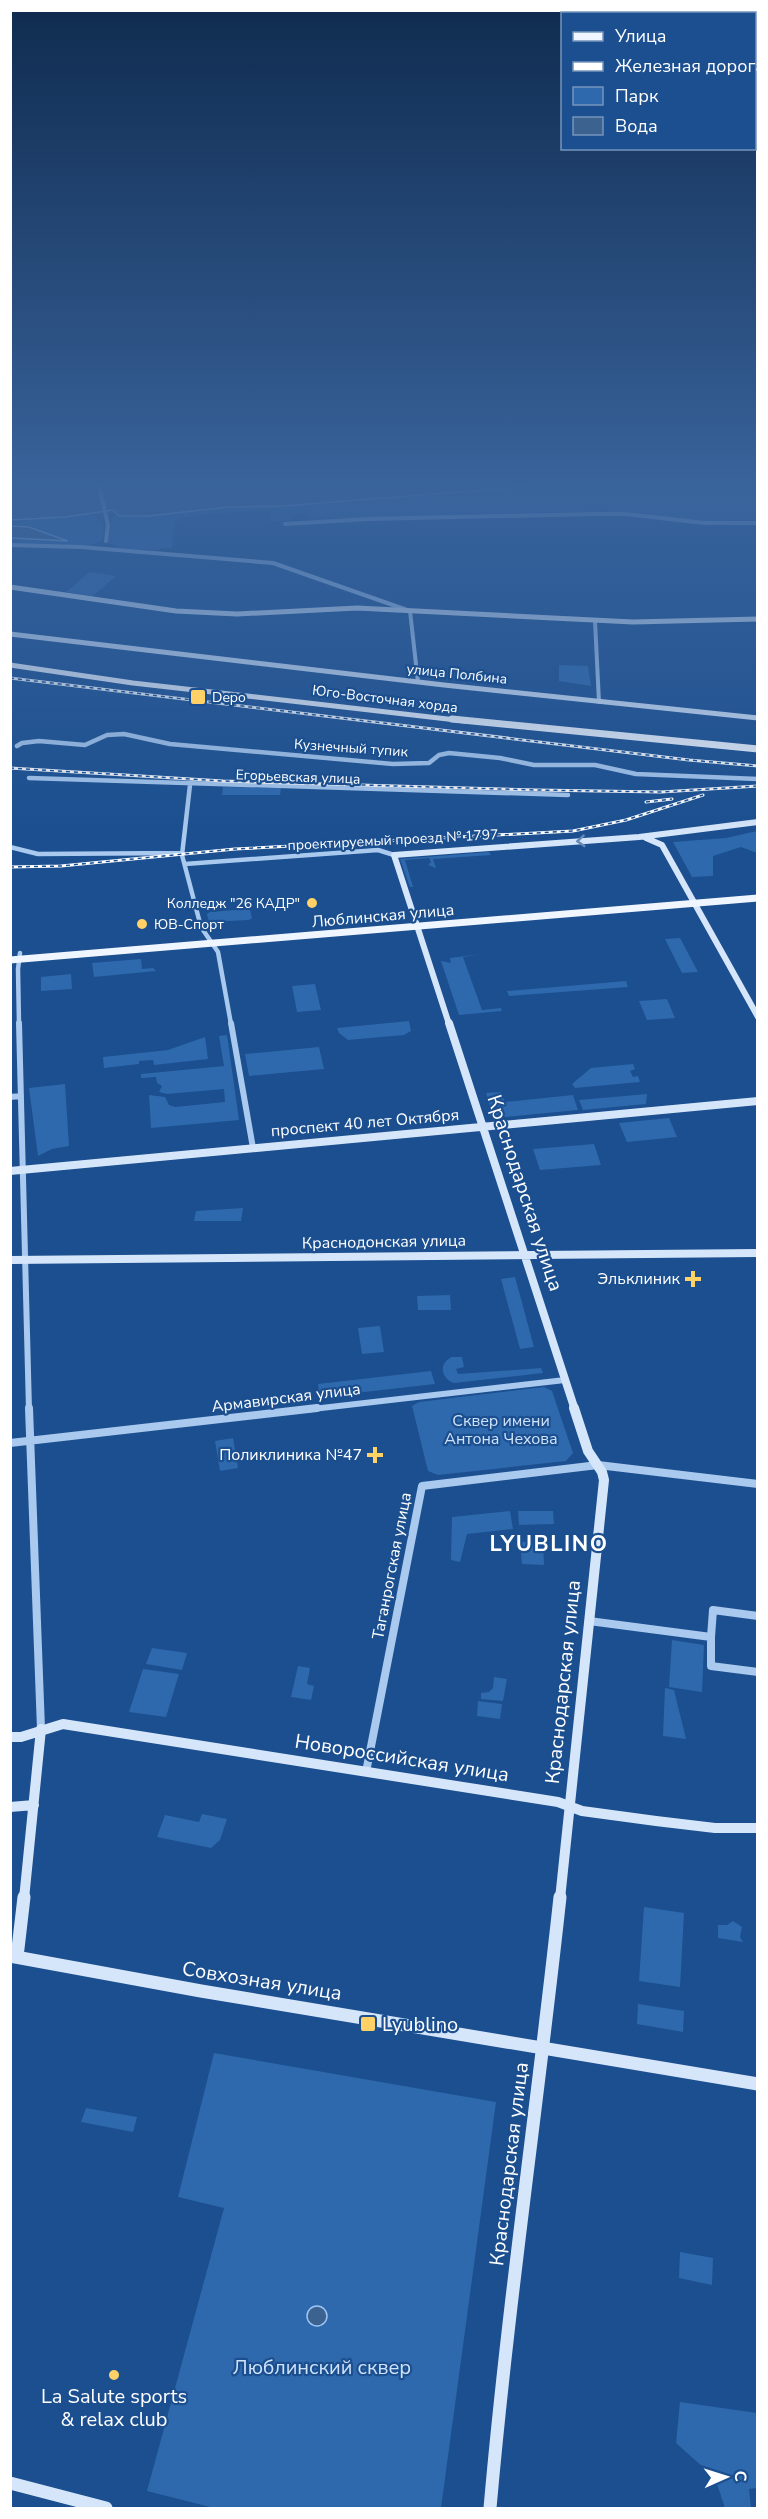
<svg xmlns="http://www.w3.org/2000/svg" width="768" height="2519" font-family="'Nunito Sans',sans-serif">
  <rect width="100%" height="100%" fill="#1b4f8f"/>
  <path fill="#2e69ad" d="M676,483H757V520L704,521L607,511L308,519L305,513L291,515L292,520L271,522L270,510L195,515L178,519L175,522L172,548H161L158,550L121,548L108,543L112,517L148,516L229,507L283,506L547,485Z
    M93,514C104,524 106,528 101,542L89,545L11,544L10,538L70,541L30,526L11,525V522Z
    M90,572L116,576L93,596L66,592Z
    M559,665L588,666L591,686L559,681Z
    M223,787L281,788L280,795H222Z
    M757,831V853L741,847L713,856V876L692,877L673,842L726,838Z
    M489,852L491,855L433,859L436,868L428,865L431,862L429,858L405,860L413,887H410L400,859Z
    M247,909L250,910L252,918L249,920L209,922L207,914L210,912Z
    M680,938L698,972L682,973L665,939Z
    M481,954L463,957L482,1010L501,1008L502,1011L459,1015L441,961L451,963L450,958Z
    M141,959L142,969L153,968L156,971L94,977L92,963Z
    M71,974L72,989L41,991V977Z
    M626,981L628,987L509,996L507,991Z
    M315,984L321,1010L297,1012L292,986Z
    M667,999L675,1018L647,1020L639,1001Z
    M409,1021L411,1031L404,1035L348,1040L339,1033L337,1028Z
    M227,1035L239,1120L151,1128L149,1095L165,1097L169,1105L175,1107L225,1102L224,1089L167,1094L159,1092L162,1086L157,1083L156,1077L141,1078V1074L224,1066L219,1036Z
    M205,1037L208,1059L154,1065L153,1060L139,1061V1064L104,1068L103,1057L168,1050Z
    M319,1047L324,1069L249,1076L245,1054Z
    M633,1064L635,1069L630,1071L633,1077L638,1076L640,1082L575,1088L572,1084L591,1068Z
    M65,1084L69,1146L52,1149L38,1156L29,1088Z
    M501,1092L505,1102L573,1095L578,1110L494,1118L486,1093Z
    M647,1094L646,1104L583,1110L579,1100Z
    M669,1118L677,1137L627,1142L619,1123Z
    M594,1144L601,1165L540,1170L533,1149Z
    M243,1208L241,1221H194L196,1211Z
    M515,1277L534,1347L520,1349L501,1279Z
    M450,1295L451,1310H418L417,1296Z
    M380,1326L384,1352L362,1354L358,1328Z
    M452,1357H462L464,1367L456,1369L458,1374L541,1368L543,1373L454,1383C441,1379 438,1363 452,1357Z
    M431,1371L435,1384L320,1397L318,1384Z
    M544,1387L552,1391L573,1453L566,1461L438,1475L428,1471L412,1406L419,1402Z
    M233,1438L238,1468L220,1471L215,1441Z
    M510,1511L513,1529L467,1534L460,1562L451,1560L452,1517Z
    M518,1511H553L554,1524L519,1525Z
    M520,1542H543L544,1565L522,1564Z
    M672,1640L704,1645L702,1692L669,1687Z
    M152,1648L187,1653L182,1670L146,1664Z
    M298,1666L310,1668L307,1684L314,1686L311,1700L291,1697Z
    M143,1669L179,1674L166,1717L129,1712Z
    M494,1677L507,1679L503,1701L481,1699V1693L489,1692L493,1688Z
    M665,1688L674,1690L686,1739L663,1736Z
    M478,1701L502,1704L500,1719L477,1716Z
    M202,1814L227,1819L220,1840L211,1848L157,1837L165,1815L199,1822Z
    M644,1907L684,1913L680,1987L639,1981Z
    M733,1921L742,1927L740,1937L743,1942L718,1938V1925H727Z
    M638,2004L684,2011L683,2032L637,2024Z
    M214,2053L496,2102L441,2508H214L147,2491L224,2208L178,2197Z
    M86,2108L137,2117L133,2132L81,2122Z
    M680,2252L713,2258L712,2285L679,2278Z
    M680,2402L757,2413V2488L749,2489L751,2508H725L715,2478L676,2443Z"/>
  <path fill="#3c6290" stroke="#9cc4f0" stroke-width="1.5" d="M52,481L71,482L757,481V483L547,485L283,506L229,507L148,516H119L113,510L66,517L11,520V482Z
    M10,526L29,527L68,541L11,538Z
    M307 2316a10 10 0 1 1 20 0a10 10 0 1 1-20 0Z"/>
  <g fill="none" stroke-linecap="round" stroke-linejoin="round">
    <path stroke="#a9c9ee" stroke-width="4" d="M98,481L108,525L106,541
      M285,524L368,519L594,514H625L705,523H758
      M10,545L81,547L273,563L410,611L418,682
      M595,621L599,702"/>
    <path stroke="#a9c9ee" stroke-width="4.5" d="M17,746L22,743L39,741L85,745L107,735L124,734L170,744L393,764L429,763L439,755L449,753L500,758L534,765H595L636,774L758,779
      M29,778L568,795
      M190,785L182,855L201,927L218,952L231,1024
      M10,847L38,854L182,853
      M185,864L378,850L394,855
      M19,1024L18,969L20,953"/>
    <path stroke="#a9c9ee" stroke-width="6" d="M19,1023L29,1410
      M231,1023L253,1148
      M10,1097L21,1096
      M304,1410L565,1380"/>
    <path stroke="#a9c9ee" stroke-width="8" d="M29,1408L41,1729
      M10,1443L317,1408
      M589,1621L711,1637V1666L758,1672
      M711,1637L713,1610L758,1616
      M366,1772L422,1486L598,1465L758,1484"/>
    <path stroke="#d6e6fa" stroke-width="5" d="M10,587L176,611L237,614L357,608L633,622L758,619
      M10,634L444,685L758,718"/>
    <path stroke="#d6e6fa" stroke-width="6" d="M646,838L662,845L758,1017
      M449,1024L394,855L639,837L758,822"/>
    <path stroke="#d6e6fa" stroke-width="8" d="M449,1023L575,1410
      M10,1171L758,1101
      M10,1260L758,1253"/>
    <path stroke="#d6e6fa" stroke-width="10" d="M10,1737H21L63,1724L558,1802L582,1811L656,1821L715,1828H758
      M10,1807L34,1805
      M24,1899L41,1729
      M560,1899L604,1480L602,1472L588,1451L574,1408"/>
    <path stroke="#d6e6fa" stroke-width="13" d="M10,1956L201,1991L758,2084
      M17,1957L24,1897
      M10,2483L106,2508
      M490,2508C508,2304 538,2101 560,1897"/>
    <path stroke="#f0f6ff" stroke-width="5" d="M10,665L133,683L465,721"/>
    <path stroke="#f0f6ff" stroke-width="7" d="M452,719L758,749
      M10,960L758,898"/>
    <defs>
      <path id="rail" d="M10,678L689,760L758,766
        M10,768L223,781L536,790L661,792L758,786
        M646,802L672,799
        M10,867L61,866L235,849L573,831L626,820L703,795"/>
    </defs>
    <use href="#rail" stroke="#fff" stroke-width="3"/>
    <use href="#rail" stroke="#1b4f8f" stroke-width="1.5" stroke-dasharray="4" stroke-linecap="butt"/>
  </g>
  <defs><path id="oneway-chevron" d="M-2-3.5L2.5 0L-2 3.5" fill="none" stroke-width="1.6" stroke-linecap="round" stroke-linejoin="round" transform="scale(1.5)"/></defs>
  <use stroke="#668bba" href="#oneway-chevron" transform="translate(581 841) rotate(176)"/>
  <linearGradient id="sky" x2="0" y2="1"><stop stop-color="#0f2b4f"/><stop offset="0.58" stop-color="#39639b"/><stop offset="1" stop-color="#39639b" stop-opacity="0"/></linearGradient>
  <rect width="768" height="834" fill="url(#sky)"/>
  <g fill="#ffd166" stroke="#1b4f8f" stroke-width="2">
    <rect x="190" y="689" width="16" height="16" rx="3"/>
    <circle cx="312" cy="903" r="6"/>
    <circle cx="142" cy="924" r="6"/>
    <path d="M690 1270h6v6h6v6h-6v6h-6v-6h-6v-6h6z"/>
    <path d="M372 1446h6v6h6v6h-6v6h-6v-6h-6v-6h6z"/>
    <rect x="360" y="2016" width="16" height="16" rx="3"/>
    <circle cx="114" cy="2375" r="6"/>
  </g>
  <g text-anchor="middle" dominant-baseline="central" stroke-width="4.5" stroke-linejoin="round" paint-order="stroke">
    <g font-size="14" fill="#fff" stroke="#1b4f8f">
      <text transform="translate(457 674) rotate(6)">улица Полбина</text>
      <text transform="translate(385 699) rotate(7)">Юго-Восточная хорда</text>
      <text transform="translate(351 748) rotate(4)">Кузнечный тупик</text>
      <text transform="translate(298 777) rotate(2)">Егорьевская улица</text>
      <text transform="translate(393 840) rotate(-3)">проектируемый проезд № 1797</text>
    </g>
    <g font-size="14" fill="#fff" stroke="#1b4f8f" text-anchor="start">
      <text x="212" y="697">Depo</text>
      <text x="300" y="903" text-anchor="end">Колледж "26 КАДР"</text>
      <text x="154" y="924">ЮВ-Спорт</text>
    </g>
    <g font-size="16" fill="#fff" stroke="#1b4f8f">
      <text transform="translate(383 916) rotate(-5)">Люблинская улица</text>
      <text transform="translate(365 1123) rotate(-5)">проспект 40 лет Октября</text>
      <text transform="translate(384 1242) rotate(-1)">Краснодонская улица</text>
      <text transform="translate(286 1398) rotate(-7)">Армавирская улица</text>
      <text transform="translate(392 1566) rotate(-79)">Таганрогская улица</text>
    </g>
    <g font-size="16" fill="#fff" stroke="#1b4f8f" text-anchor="end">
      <text x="680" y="1279">Эльклиник</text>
      <text x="362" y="1455">Поликлиника №47</text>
    </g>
    <g font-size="16" fill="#cfe3fa" stroke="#1b4f8f">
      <text x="501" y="1421">Сквер имени<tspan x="501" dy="18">Антона Чехова</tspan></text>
    </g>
    <g font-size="20" fill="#fff" stroke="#1b4f8f">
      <text transform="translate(525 1193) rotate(72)">Краснодарская улица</text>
      <text transform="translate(563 1682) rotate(-84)">Краснодарская улица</text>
      <text transform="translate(402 1758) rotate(9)">Новороссийская улица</text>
      <text transform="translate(262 1981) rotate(9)">Совхозная улица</text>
      <text transform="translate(509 2164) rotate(-83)">Краснодарская улица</text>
    </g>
    <g font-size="20" fill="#fff" stroke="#1b4f8f" text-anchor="start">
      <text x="382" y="2024">Lyublino</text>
      <text x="114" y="2396" text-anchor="middle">La Salute sports<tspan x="114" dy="23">&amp; relax club</tspan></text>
    </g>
    <g font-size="20" fill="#cfe3fa" stroke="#1b4f8f">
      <text x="322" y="2367">Люблинский сквер</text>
    </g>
    <g font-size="22" font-weight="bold" letter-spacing="1.5" fill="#fff" stroke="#1b4f8f">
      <text x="549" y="1544">LYUBLINO</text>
    </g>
  </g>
  <rect width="768" height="2519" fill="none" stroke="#ffffff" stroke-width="24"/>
  <rect x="561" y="12" width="195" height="138" fill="#1b4f8f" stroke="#7695bc" stroke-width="1.5"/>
  <rect x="573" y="32" width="30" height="9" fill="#f0f6ff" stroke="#7695bc" stroke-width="1.5"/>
  <text x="615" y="42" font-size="18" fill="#ffffff">Улица</text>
  <rect x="573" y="62" width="30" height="9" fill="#ffffff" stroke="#7695bc" stroke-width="1.5"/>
  <text x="615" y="72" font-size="18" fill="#ffffff">Железная дорога</text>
  <rect x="573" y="87" width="30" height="18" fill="#2e69ad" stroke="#7695bc" stroke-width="1.5"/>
  <text x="615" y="102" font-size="18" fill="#ffffff">Парк</text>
  <rect x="573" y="117" width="30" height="18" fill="#3c6290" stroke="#7695bc" stroke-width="1.5"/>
  <text x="615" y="132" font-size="18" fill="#ffffff">Вода</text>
  <g transform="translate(726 2477) rotate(87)" stroke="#1b4f8f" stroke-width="4.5" paint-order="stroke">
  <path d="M0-4.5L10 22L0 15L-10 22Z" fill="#ffffff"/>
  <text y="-9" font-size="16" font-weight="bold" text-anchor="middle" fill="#ffffff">С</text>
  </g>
</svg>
